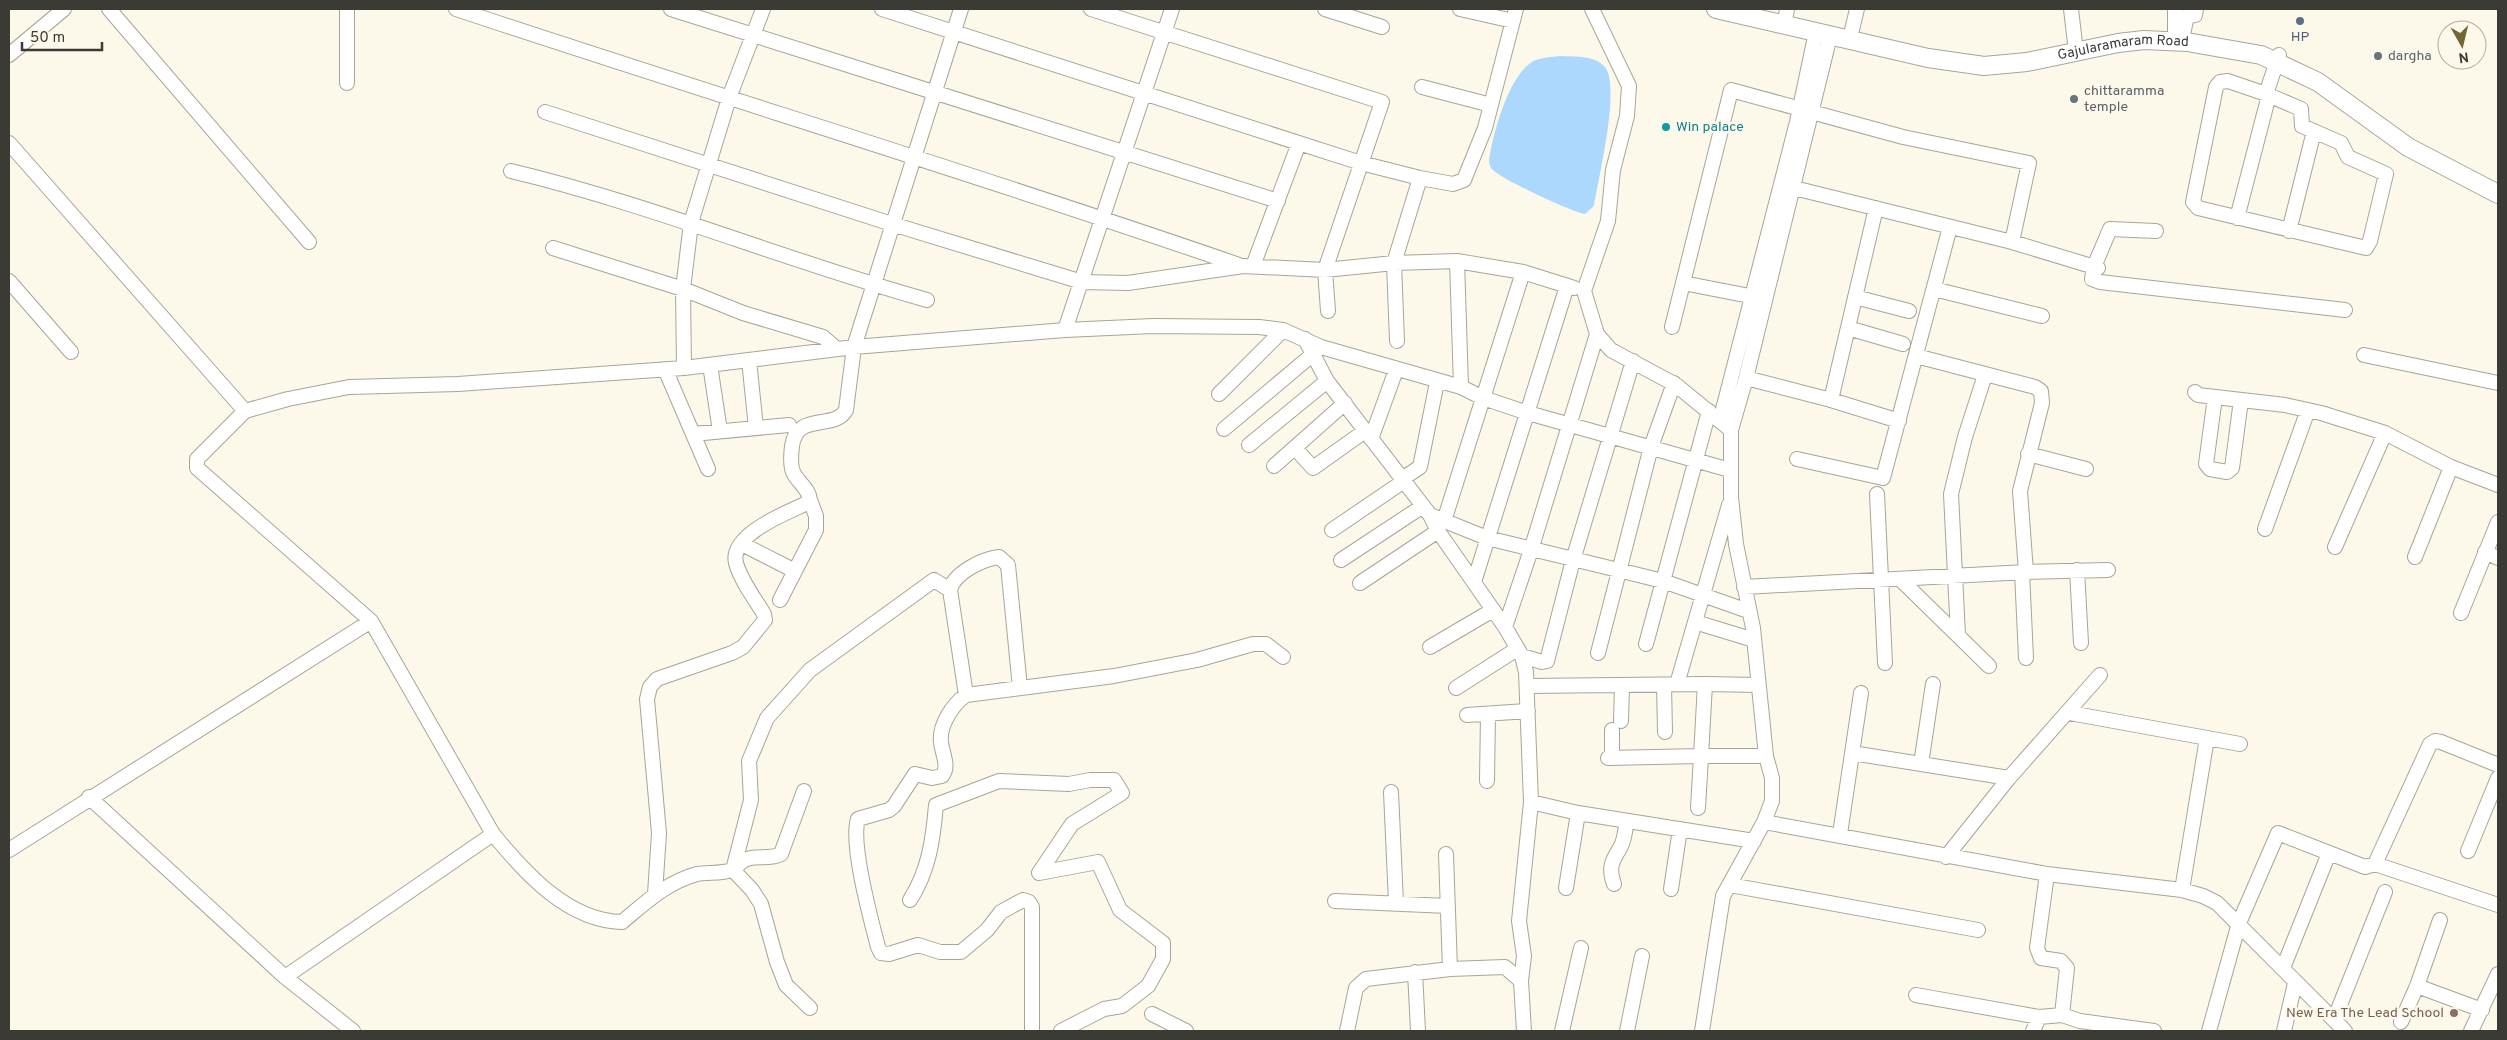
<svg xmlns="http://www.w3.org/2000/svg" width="2507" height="1040" font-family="Overpass,sans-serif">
  <rect width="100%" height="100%" fill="#fdf9ea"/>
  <path fill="#add8fe" d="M1562,56C1576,57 1594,55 1605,67C1621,87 1598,179 1594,206L1585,214C1572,212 1498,178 1491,168C1490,166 1489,163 1489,161C1493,133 1507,83 1528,65C1537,57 1550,57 1562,56Z"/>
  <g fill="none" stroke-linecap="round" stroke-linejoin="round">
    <defs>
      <path id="minor" d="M109,9L309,242
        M347,9V83
        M456,9C717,96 980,175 1239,265
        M671,9L1278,201
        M882,9L1361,163L1420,178L1394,263L1397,341
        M1091,9L1382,102L1325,270L1328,311
        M1325,9L1382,27
        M1460,9L1513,21
        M1592,9L1629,86L1627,116L1613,170L1608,221L1584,291L1597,334L1611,350L1676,385L1731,430V497L1736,544L1753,628L1766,756L1772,778V801L1764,822L1723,896L1702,1031
        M2071,9L2076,52
        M2175,9V33
        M1786,15L1787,9
        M1852,30L1857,9
        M2183,34L2187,16L2195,15L2196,9
        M9,55L64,9
        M1422,87L1491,105
        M2266,94L2301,109L2302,126L2341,143L2348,157L2386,174L2370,241L2366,248L2198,208L2193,202L2216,87L2220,82L2228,81L2266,94L2279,55
        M545,112L892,224L1082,282L1128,283L1243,266L1325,270L1394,263L1457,261L1461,387
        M9,143L245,411
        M511,171C653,205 787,261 927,300
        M1420,178L1453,184L1464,180L1485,128L1516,9
        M1794,188L2012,242L2098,268
        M2237,218L2269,95
        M2289,231L2314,131
        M553,248L683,289L743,313L823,337L837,349
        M1457,261L1523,272L1574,288
        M2096,262L2110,229L2156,231
        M1253,266L1299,143
        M2094,267L2092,279L2100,282L2345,310
        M9,281L71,352
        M1683,283L1760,298
        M1934,289L2042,316
        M1855,297L1909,311
        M1672,327L1731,90L1903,137L2029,163L2012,242
        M1848,328L1903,344
        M1065,330L1172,9
        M1305,339L1327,381L1430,515L1487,538L1663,581L1748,611
        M2364,355L2498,383
        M749,360L756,428
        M710,365L720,431
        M684,368L683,289L691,223L729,98L763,9
        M665,369L708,469
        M1746,378L1831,400L1899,421
        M2195,392L2198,395L2285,405L2321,413L2385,433
        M1219,394L1283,330
        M2215,397L2206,464L2210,469L2227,472L2232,468L2241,400
        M1831,400L1876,208
        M1720,421L1797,122L1816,32
        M1224,429L1312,355
        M1731,430L1746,378L1830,36
        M693,434L789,425
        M1371,439L1396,370
        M1249,445L1327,381
        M1295,448L1313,468L1365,431
        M2028,454L2086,469
        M1797,459L1883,478L1950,227
        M1274,466L1345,403
        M1402,479L1420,467L1437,382
        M1877,494L1885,663
        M1430,515L1438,531L1505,627L1522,656L1526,672L1531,802L1519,921L1524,956L1521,981
        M1444,521L1523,272
        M2265,529L2308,410
        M1332,530L1404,481
        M742,544L795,571
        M2335,547L2385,433L2451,467L2498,485
        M2485,552L2498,558
        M2415,557L2451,467
        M1341,560L1423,506
        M2077,570L2081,643
        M2022,572L2026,658
        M2026,572L2108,570
        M1900,579L1989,666
        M1474,582L1567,286
        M1360,583L1438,531
        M1744,587L2026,572L2020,491L2042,403L2041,391L2035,387L1916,356
        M780,600L816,530V516L810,500
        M2461,613L2498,522
        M1695,622L1754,640
        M1505,627L1531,550L1597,334
        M1958,635L1951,494L1965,437L1985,375
        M1646,644L1709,411
        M1430,647L1493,610
        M1598,653L1651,447L1674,383
        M1522,656L1542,662L1547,661L1573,560L1633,361
        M1677,684L1729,505
        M1705,684L1758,685
        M1664,685L1665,732
        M1528,686L1705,684L1701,756H1766
        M1456,688L1517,649
        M966,695L950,590C954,573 982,559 999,557L1008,565L1020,688
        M2070,713L2240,744
        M1467,715L1528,711
        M1621,721L1622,686
        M1612,730V758
        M1852,753L2009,778
        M1608,758L1701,756L1698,808
        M1921,764L1933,684
        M1487,781L1488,714
        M1391,792L1396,903
        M89,797L285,977L353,1031
        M1531,802L1578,813L1754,841
        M1764,822L2047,874L2182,890L2203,896L2217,903L2345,1031
        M493,834C525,873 568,921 622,922C645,903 667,882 697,874C708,872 721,874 732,870C737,868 740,861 747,859C758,855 770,860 781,854L804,791
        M1840,834L1861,693
        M9,850L371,621
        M2468,851L2498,778
        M1446,854L1450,969
        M1946,857L2009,778L2100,675
        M2375,864L2498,905
        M2047,874L2037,948L2041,958L2061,961L2067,968L2062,1015L2080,1021L2154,1031
        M1614,884C1608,868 1612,861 1620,848C1625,840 1625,829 1627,821
        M1730,885L1978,930
        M1566,888L1578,813
        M1671,889L1680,829
        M2182,890L2207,738
        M655,894L659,833L647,699L650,687L657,679L732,653L743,647L765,620L764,614C755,599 741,581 736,563C729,535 786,513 805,504L810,500C809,489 799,483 794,474C790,467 791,454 792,446C797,411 835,431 846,410L854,347L961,9
        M910,900C929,870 933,840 936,805L999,781L1069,784L1090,780H1114L1122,793L1072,824L1039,873L1098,862L1120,910L1163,943V959L1148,986L1122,1006L1104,1009L1061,1031
        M1335,901L1448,906
        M2283,968L2329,853
        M1415,972L1418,1031
        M285,977L493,834L371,621L197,468V459L245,411L288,399L349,387L458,384L684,368L854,347L1065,330L1153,326L1259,327L1283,330L1321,347L1461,387L1483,398L1528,413L1730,470
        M2417,986L2482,1010
        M1916,995L2039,1017L2062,1015
        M810,1008L786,985L777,962L761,904L752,890L733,870L751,800L749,761L767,718L810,670L934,580L950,590
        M1152,1014L1186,1031
        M2334,1020L2385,892
        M2401,1022L2417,986L2440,920
        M1032,1031V907L1029,902L1023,900L1001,912L987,930L961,952H940L918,945L889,954L881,953L878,947C871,920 850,844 858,819L889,810L894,806L915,774L932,778L942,776C950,766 942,754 941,742C939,725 953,704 966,695L1114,676L1197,660L1253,644H1266L1283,657
        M1347,1031L1356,988L1366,979L1450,969L1505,967L1521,981L1524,1031
        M1562,1031L1581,948
        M1627,1031L1642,956
        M2033,1031L2039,1017
        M2209,1031L2239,923L2278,833L2365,867L2375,864L2430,744L2435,741L2441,742L2498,765
        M2284,1031L2295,983
        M2471,1031L2498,974"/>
      <g id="major">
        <path id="s1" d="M1716,9L1928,58L1984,66L2027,62L2118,43L2144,40L2187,42L2261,55L2318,82L2408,147L2498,194"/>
      </g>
    </defs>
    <use href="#minor" stroke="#a8a597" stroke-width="16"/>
    <use href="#major" stroke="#a8a597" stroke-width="20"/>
    <use href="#minor" stroke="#fff" stroke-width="14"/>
    <use href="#major" stroke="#fff" stroke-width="18"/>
  </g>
  <circle fill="#5c6f8a" stroke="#fdf9ea" stroke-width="2" cx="2300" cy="21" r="5"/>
  <g fill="#6b7280" stroke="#fdf9ea" stroke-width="2">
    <circle cx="2378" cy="56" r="5"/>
    <circle cx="2074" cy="99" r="5"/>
  </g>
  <circle fill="#0f9aa8" stroke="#fdf9ea" stroke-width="2" cx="1666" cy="127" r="5"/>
  <circle fill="#8d6e63" stroke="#fdf9ea" stroke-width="2" cx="2454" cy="1013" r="5"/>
  <g text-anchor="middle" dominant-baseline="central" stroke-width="5" stroke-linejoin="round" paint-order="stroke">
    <g font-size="14" fill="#4e5e75" stroke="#fdf9ea">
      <text x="2300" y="37">HP</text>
    </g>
    <g font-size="14" fill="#3c3a35" stroke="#fdf9ea">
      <text stroke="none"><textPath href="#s1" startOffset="415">Gajularamaram Road</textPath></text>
    </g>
    <g font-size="14" fill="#5b616d" stroke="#fdf9ea" text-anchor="start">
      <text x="2388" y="56">dargha</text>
      <text x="2084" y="91">chittaramma<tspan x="2084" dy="16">temple</tspan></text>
    </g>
    <g font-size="14" fill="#0d838f" stroke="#fdf9ea" text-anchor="start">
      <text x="1676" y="127">Win palace</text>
    </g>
    <g font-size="14" fill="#785e54" stroke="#fdf9ea" text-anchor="end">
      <text x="2444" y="1013">New Era The Lead School</text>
    </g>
  </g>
  <rect width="2507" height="1040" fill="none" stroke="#3c3a35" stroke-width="20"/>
  <g transform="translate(2462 45) rotate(172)"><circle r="24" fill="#fdf9ea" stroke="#b0ada2"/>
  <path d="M0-4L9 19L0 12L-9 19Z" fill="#746633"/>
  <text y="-8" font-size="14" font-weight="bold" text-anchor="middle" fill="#3c3a35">N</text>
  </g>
  <path d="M22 42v8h80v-8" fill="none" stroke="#3c3a35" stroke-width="2.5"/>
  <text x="30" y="42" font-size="15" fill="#3c3a35" stroke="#fdf9ea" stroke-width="4" paint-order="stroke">50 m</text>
</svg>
